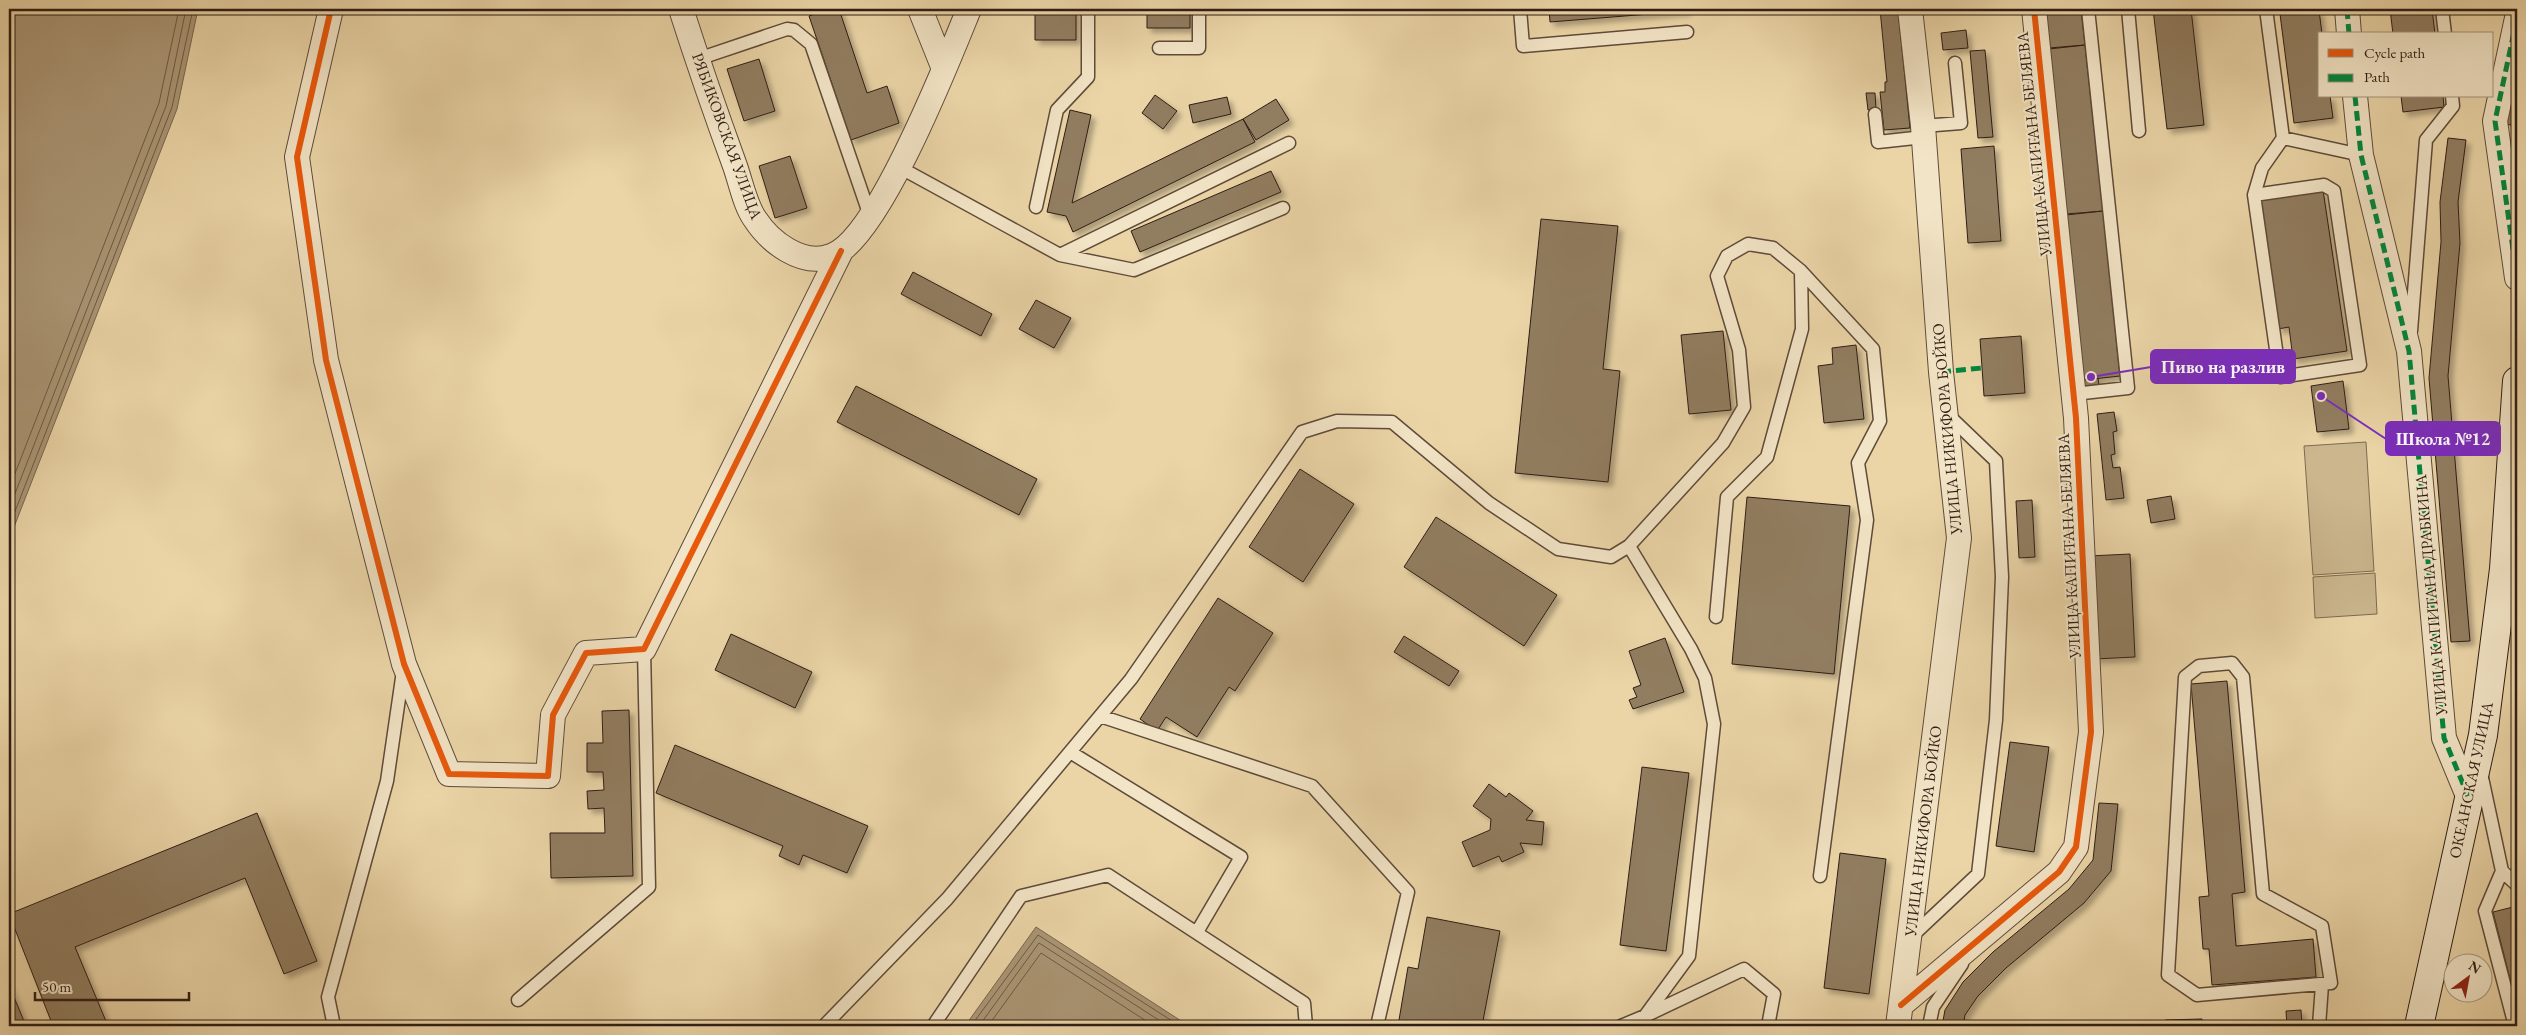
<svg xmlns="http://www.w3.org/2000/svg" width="2526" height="1035" font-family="'EB Garamond',serif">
  <defs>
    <filter id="shadow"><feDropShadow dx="4.5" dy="4.5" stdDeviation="2.5" flood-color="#0004"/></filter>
  </defs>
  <rect width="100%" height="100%" fill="#ebd5a7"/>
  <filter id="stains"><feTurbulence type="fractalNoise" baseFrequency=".004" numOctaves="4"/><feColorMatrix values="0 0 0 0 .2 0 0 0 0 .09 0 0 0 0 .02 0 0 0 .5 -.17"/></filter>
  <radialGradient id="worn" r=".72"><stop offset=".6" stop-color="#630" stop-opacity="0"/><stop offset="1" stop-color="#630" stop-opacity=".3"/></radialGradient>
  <path fill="#cbb68e" stroke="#7d6a51" d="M2366,442L2374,571L2313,575L2304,446Z
    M2375,573L2377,614L2315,618L2313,577Z"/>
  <path fill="#ab9675" stroke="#79664e" d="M9,9H198L177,109L14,527L9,549Z
    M1036,927L1189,1026H965Z"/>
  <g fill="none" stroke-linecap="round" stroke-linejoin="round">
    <path stroke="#6d5a44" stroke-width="1" d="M9,489L159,103L179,9
      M9,509L166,106L186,9
      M9,527L172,107L193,9
      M971,1026L1038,935L1180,1026
      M979,1026L1039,943L1168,1026
      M988,1026L1041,953L1154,1026"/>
  </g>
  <path fill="#917d60" stroke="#2f1d14" filter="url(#shadow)" d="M829,9H839L867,93L887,86L899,123L851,140L809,16Z
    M1035,9H1076V40H1035Z
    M1147,9H1190V28H1147Z
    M1549,9H1687V11L1550,22Z
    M1880,9H1898L1910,128L1884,130L1880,92H1885V82H1887Z
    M2045,9H2081L2085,45L2049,48Z
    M2153,9H2191L2204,125L2167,129Z
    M2390,9H2432L2435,34H2393Z
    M2319,10L2322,34H2320V96H2330L2333,118L2294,123L2280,14Z
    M1966,30L1968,48L1943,50L1941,33Z
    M2085,45L2103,211L2066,214L2049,49Z
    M1985,50L1993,137L1978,138L1970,51Z
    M759,59L775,111L744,121L727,69Z
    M2517,62V126L2505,124Z
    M1866,93H1875L1876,109L1868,110Z
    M1155,95L1177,111L1163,129L1142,113Z
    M2401,96H2443L2444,107L2403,112Z
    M1227,97L1231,114L1193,123L1189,105Z
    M1276,99L1289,120L1256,140L1243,119Z
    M1070,110L1091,115L1072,203L1243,119L1255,142L1073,232L1066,216L1047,212Z
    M2448,138L2466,140L2458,202L2460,243L2448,376L2470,641L2451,642L2429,378L2441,242L2440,202Z
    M1994,146L2001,241L1968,243L1961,149Z
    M790,156L807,208L775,218L759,166Z
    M1271,171L1281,192L1140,252L1131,231Z
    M2323,190L2347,351L2293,359L2289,327L2278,329L2259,199Z
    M2103,211L2120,376L2084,380L2066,215Z
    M1541,219L1618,226L1603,369L1620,371L1608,482L1515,473Z
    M913,272L992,314L981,336L901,294Z
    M1036,300L1071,318L1054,348L1019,329Z
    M1723,331L1731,410L1689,414L1681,335Z
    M2021,336L2025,393L1984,396L1980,339Z
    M1856,345L1864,419L1824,423L1818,366L1833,364L1832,348Z
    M2098,378L2099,385L2084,386V380Z
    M2343,381L2349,429L2317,432L2311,386Z
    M856,386L1037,479L1019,515L837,422Z
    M2114,412L2117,431L2113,432L2115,454L2111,455L2113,468L2120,467L2124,498L2106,500L2097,414Z
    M1300,469L1354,504L1303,582L1249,547Z
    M2171,496L2175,519L2151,523L2147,500Z
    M1747,497L1850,506L1834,674L1732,664Z
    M2032,500L2035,557L2019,558L2016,501Z
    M1436,517L1557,595L1524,646L1404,567Z
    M2130,554L2135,657L2094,659L2089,556Z
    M1218,598L1273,633L1235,691L1229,687L1197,737L1166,717L1157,731L1140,719Z
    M731,634L812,672L795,708L715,670Z
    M1404,636L1459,671L1449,686L1394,652Z
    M1665,638L1684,692L1633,709L1629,700L1637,697L1633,688L1641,685L1629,651Z
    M2227,681L2245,892L2232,894L2236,946L2313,939L2316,977L2212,985L2209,949H2203L2199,897L2209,896L2191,684Z
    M629,710L633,876L551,878L550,833H605L604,808L588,809L587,791L604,790L603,772H587V743H603L602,711Z
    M2010,742L2049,747L2034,852L1996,846Z
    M675,745L868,826L847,873L803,855L799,865L779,856L783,846L656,793Z
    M1642,767L1689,773L1666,951L1620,945Z
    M1489,784L1506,797L1509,793L1533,811L1526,820L1544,822L1542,845L1520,843L1524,852L1502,862L1499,856L1473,867L1462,842L1490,830L1491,819L1473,806Z
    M2099,803L2118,804L2111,871L2084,903L2006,968L1978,996L1965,1015L1963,1026H1942L1945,1010L1963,982L1993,952L2069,889L2093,860Z
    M257,813L317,961L284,974L245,878L75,947L108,1026H53L9,914Z
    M1840,853L1886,859L1869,994L1824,988Z
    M2517,906V1006L2493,912Z
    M1427,917L1500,931L1482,1026H1398L1408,967L1418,969Z
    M9,985L26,1026H9Z
    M2301,1010L2302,1026H2287L2286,1011Z
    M2202,1019V1026H2165V1020Z"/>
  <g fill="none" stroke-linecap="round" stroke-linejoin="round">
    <defs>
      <path id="lane" d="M1520,9L1523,46L1687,32
        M2128,9L2139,131
        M2266,9L2283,138L2361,155
        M2442,9L2445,34
        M1159,48H1199V9
        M698,59L787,29L794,30L811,44L870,216
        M1875,114L1878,142L1924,137
        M1923,126L1961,123L1955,63
        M899,167L1060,255L1289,143
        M2254,195L2324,185L2334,191L2360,365L2280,377L2254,195L2262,168L2283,138
        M1036,207L1057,110L1088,77V9
        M1060,255L1134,270L1283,208
        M2411,331L2426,140L2453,106L2452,96
        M2074,394L2128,388L2088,9
        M2506,573L2517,591
        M1716,617L1727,497L1767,457L1802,329L1801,271
        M2232,663L2243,677L2263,894L2322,926L2331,983L2197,995L2168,975L2185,677L2199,666Z
        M1100,716L1312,786L1408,892L1377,1026
        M1070,752L1241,857L1197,932
        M2481,773L2502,871L2517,885
        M2502,871L2485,911L2515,1026
        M1911,937L1978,874L1996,720L2002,577L1996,461L1948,415
        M518,1000L649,887L644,649
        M1647,1015L1744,969L1774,994L1768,1026
        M334,1026L328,997L387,781L403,671
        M824,1026L947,899L1131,679L1302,432L1337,421L1392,422L1489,503L1558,549L1611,557L1629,546L1723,443L1744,407L1739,350L1717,276L1727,256L1748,244L1773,248L1801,271L1873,349L1880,421L1858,463L1867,520L1820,876
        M933,1026L1021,896L1108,875L1304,1003L1306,1026
        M1621,1026L1645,1016L1689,956L1714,724L1705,678L1691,649L1629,546
        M1929,1026L1933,1007L1962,964
        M2319,1026L2322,985"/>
      <path id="street" d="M331,9L297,157L326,360L404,664L449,774L548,776L553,715L586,653L644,649L841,251
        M681,9C698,62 716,114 735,166C741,183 745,205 755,219C770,242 802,267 831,256C878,240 949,58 969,9
        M920,9L944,69
        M2347,9L2349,34
        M2517,18L2495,121L2517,278
        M2355,96L2361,155L2409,351L2444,738L2468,796
        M1901,1005L2059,872L2076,847L2091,732L2076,418L2034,9
        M1898,1026L1959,538L1941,372L1923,126L1910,9"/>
      <path id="secondary" d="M2419,1026L2483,735L2504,569L2517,381"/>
    </defs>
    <use href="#lane" stroke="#5e4b39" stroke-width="15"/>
    <use href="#street" stroke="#5e4b39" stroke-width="26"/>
    <use href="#secondary" stroke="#2f1d14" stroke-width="30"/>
    <use href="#lane" stroke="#f2e4c6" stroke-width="12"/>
    <use href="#street" stroke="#f2e4c6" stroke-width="24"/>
    <use href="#secondary" stroke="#f2e4c6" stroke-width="28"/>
    <path stroke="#00873e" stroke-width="5" stroke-dasharray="10 5" stroke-linecap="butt" d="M2347,9L2349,34
      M2517,18L2495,121L2517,278
      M2355,96L2361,155L2409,351L2444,738L2468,796
      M1941,372L1982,368"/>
    <defs>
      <path id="cycleway" d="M331,9L297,157L326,360L404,664L449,774L548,776L553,715L586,653L644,649L841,251
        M1901,1005L2059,872L2076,847L2091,732L2076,418L2034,9"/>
    </defs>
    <use href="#cycleway" stroke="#f2e4c6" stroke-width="9"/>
    <use href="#cycleway" stroke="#e8590c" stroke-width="6"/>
  </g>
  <g text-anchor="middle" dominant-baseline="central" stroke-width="4" stroke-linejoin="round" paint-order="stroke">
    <g font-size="16" fill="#2f1d14" stroke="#f2e4c6">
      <text transform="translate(727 136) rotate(70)">РЯБИКОВСКАЯ УЛИЦА</text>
      <text transform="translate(2034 144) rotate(-96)">УЛИЦА КАПИТАНА БЕЛЯЕВА</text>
      <text transform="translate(1947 429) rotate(-95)">УЛИЦА НИКИФОРА БОЙКО</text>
      <text transform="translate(2069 546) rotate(-93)">УЛИЦА КАПИТАНА БЕЛЯЕВА</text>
      <text transform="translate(2431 595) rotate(-95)">УЛИЦА КАПИТАНА ДРАБКИНА</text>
      <text transform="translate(2471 780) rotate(-78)">ОКЕАНСКАЯ УЛИЦА</text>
      <text transform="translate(1923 831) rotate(-83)">УЛИЦА НИКИФОРА БОЙКО</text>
    </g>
  </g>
  <path fill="none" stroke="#7b2cbf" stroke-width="2" d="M2091 377L2151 367M2321 396L2386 439"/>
  <g fill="#7b2cbf" stroke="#f2e4c6" stroke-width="2">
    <circle cx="2091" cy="377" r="5"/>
    <circle cx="2321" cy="396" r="5"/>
  </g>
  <g fill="#7b2cbf" stroke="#7b2cbf" stroke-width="2">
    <rect x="2151" y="350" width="144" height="33" rx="5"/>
    <rect x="2386" y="422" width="114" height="33" rx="5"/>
  </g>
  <g font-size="18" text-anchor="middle" font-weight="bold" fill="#fff">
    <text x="2223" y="373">Пиво на разлив</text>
    <text x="2443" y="445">Школа №12</text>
  </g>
  <rect width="2526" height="1035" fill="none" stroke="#ebd5a7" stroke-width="30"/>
  <rect x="10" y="10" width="2506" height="1015" fill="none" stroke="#2f1d14" stroke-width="2.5"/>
  <rect x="15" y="15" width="2496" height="1005" fill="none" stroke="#2f1d14"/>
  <rect x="2318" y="32" width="175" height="65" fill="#f2e4c6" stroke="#a4947f"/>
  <rect x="2328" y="49" width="25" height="8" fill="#e8590c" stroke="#a4947f"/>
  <text x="2364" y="58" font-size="15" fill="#2f1d14">Cycle path</text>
  <rect x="2328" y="74" width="25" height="8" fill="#00873e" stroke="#a4947f"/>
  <text x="2364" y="82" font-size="15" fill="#2f1d14">Path</text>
  <g transform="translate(2468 978) rotate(32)"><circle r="24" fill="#f2e4c6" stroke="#a4947f"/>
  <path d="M0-4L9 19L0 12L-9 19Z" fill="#8f2418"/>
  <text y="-8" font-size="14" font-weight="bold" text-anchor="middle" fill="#2f1d14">N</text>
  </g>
  <path d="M35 992v8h154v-8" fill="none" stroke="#2f1d14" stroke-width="2.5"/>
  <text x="42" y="992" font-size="15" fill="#2f1d14" stroke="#f2e4c6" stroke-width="4" paint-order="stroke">50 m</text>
  <rect width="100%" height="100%" filter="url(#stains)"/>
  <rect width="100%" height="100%" fill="url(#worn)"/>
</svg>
